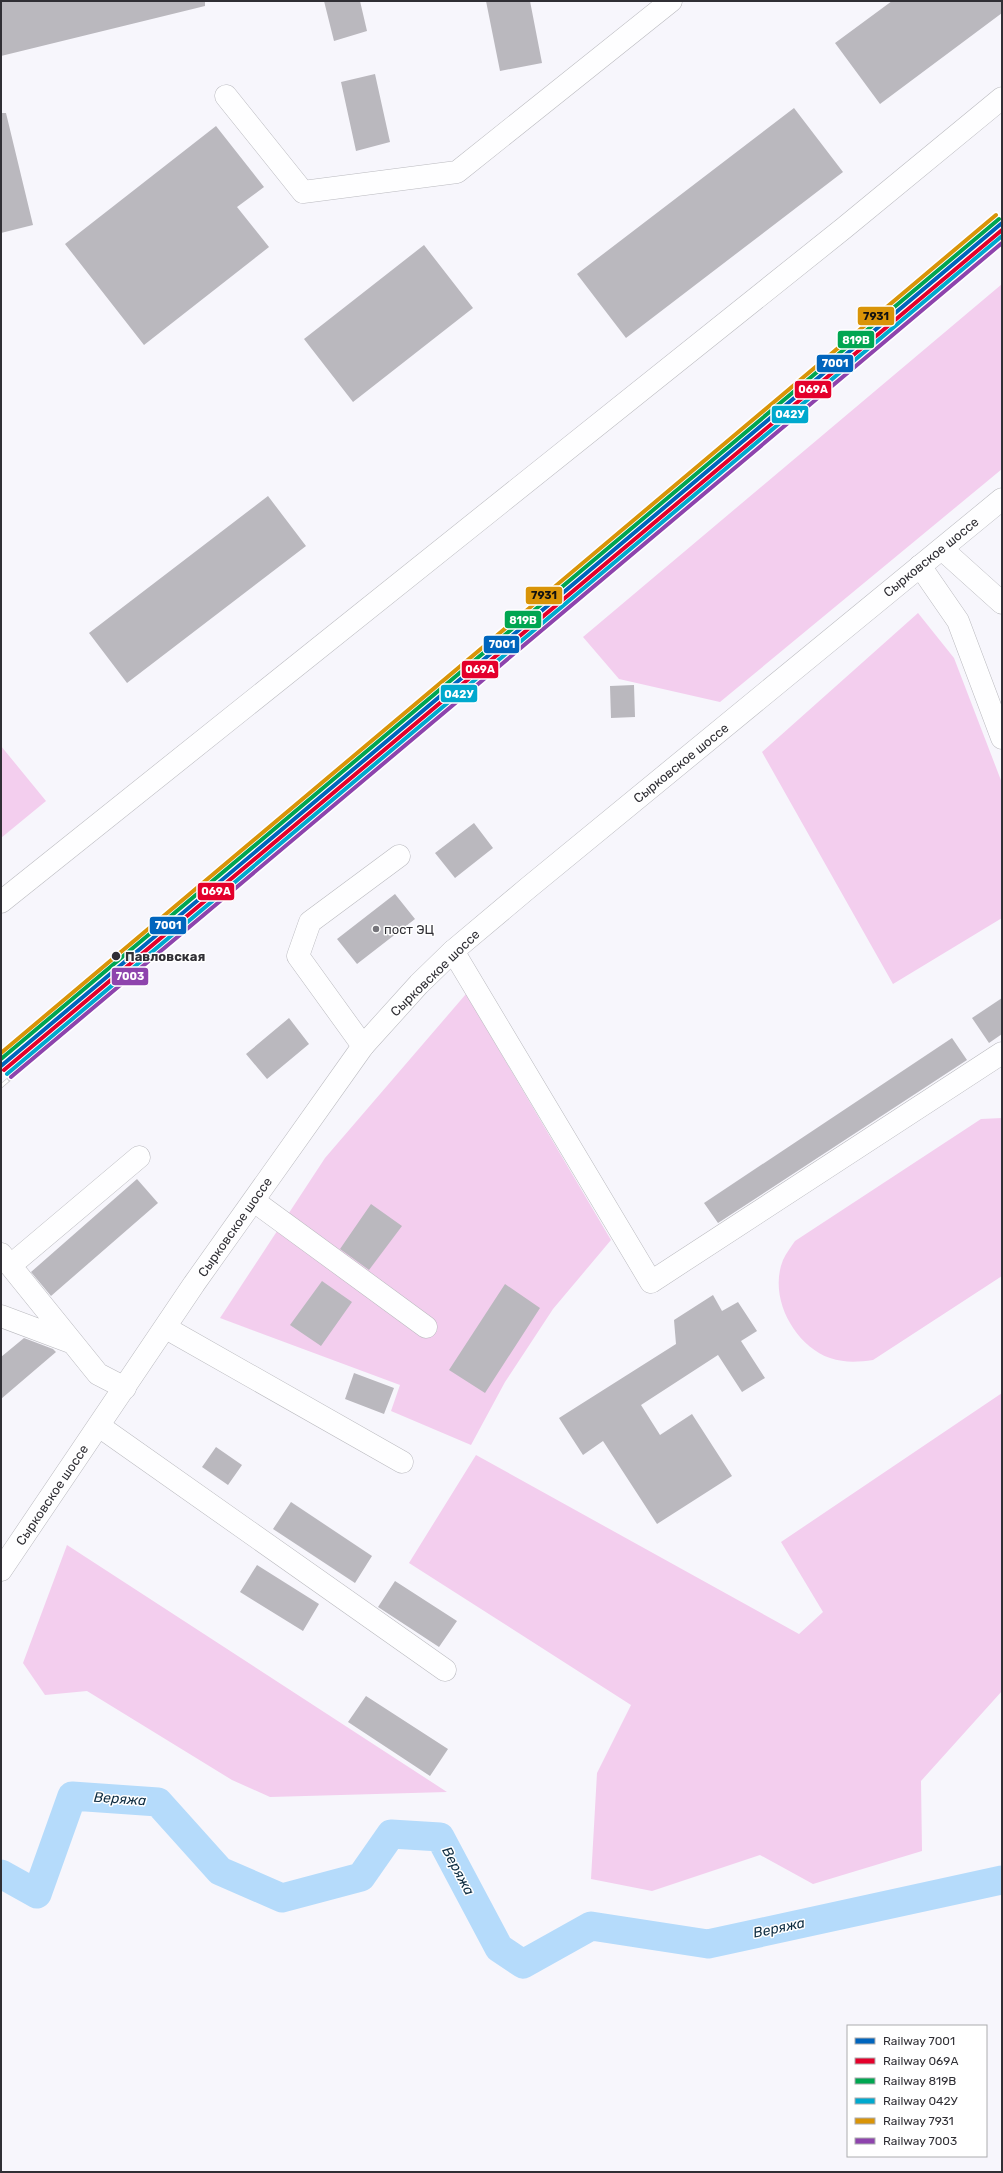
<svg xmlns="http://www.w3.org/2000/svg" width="1003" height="2173" font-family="Rubik,sans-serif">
  <rect width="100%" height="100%" fill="#f7f6fc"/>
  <path fill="#f3ceee" d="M1002,284V469L720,702L619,679L583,637Z
    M918,613L954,658L1002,783V918L893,984L762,752Z
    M1,746L46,801L1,838Z
    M466,994L611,1240L553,1309L505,1382L471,1445L391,1411L400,1385L220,1318L325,1158Z
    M1002,1118V1276L873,1360C858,1362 845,1363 830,1358C794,1345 768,1297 783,1260C786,1253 791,1247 795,1241L981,1119Z
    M1002,1393V1691L921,1781L922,1851L813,1884L760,1855L652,1891L591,1879L597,1773L631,1705L409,1563L476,1455L799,1634L823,1612L781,1542Z
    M67,1545L447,1792L270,1797L232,1780L87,1691L45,1695L23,1663Z"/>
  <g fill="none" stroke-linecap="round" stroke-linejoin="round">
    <path stroke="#b5dbfb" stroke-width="29" d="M1,1874L37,1894L72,1796L158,1802L220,1871L282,1898L361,1877L391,1834L440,1837L499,1948L523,1964L591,1926L708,1944L1002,1880"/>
  </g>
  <path fill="#bab8be" d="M1,1H205V6L1,56Z
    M324,1H360L367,31L334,41Z
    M486,1H530L542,63L500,71Z
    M892,1H1002V13L880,104L835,43Z
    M375,74L390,142L356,151L341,82Z
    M794,108L843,172L626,338L577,274Z
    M1,113H6L33,225L1,233Z
    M216,126L264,187L237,207L269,247L144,345L65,244Z
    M424,245L473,308L353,402L304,339Z
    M268,496L306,546L127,683L89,633Z
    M634,685L635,717L611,718L610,686Z
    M474,823L493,848L455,878L435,853Z
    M395,894L415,919L357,964L337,939Z
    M1002,998V1034L989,1043L972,1018Z
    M289,1018L309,1044L267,1079L246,1054Z
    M952,1038L967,1060L718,1223L704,1203Z
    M137,1179L158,1203L51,1296L31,1272Z
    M371,1204L402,1226L369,1270L340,1249Z
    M322,1281L352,1302L321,1346L290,1325Z
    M505,1284L540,1308L485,1393L449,1370Z
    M713,1295L722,1311L738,1302L757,1331L741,1341L765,1378L742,1392L718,1355L641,1405L660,1435L692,1414L732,1476L657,1524L603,1441L583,1455L559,1418L676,1344L674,1320Z
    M24,1338L53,1349L56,1352L1,1399V1357Z
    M354,1373L394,1388L384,1414L345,1399Z
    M216,1447L242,1465L228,1485L202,1467Z
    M291,1502L372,1556L355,1583L273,1529Z
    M257,1565L319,1604L303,1631L240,1592Z
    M395,1581L457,1621L439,1647L378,1607Z
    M366,1696L448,1749L430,1776L348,1722Z"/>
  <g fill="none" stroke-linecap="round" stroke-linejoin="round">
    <defs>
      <path id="minor" d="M226,96L303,192L457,172L671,1
        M942,549L1002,603
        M920,566L958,621L1002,738
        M1,902L844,228L1002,98
        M453,951L651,1282L1002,1053
        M363,1046L298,956L310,922L399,856
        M254,1201L426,1327
        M1,1254L98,1374L125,1388
        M11,1265L139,1157
        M1,1316L73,1343
        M166,1328L402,1462
        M99,1426L445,1670"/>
      <path id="major" d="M1,1570L194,1284L363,1046L419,984L453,951L528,888L1002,499"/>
    </defs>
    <use href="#minor" stroke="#bababf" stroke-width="23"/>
    <use href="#major" stroke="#bababf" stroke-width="23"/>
    <use href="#minor" stroke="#fefeff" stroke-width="22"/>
    <use href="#major" stroke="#fefeff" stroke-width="22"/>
    <defs>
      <path id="rail" d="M1,1086L1002,240"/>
    </defs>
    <use href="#rail" stroke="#ccccce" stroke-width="4.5"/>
    <use href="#rail" stroke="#fff" stroke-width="3" stroke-dasharray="9" stroke-linecap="butt"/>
    <defs>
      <path id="rail-1" d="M1,1066L1002,223"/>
      <path id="rail-2" d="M4,1070L1002,230"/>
      <path id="rail-3" d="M1,1059L999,219"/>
      <path id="rail-4" d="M7,1074L1002,236"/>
      <path id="rail-5" d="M1,1053L996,215"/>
      <path id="rail-6" d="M11,1077L1002,243"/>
    </defs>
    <use href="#rail-1" stroke="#fff" stroke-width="7"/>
    <use href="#rail-2" stroke="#fff" stroke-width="7"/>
    <use href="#rail-3" stroke="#fff" stroke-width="7"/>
    <use href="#rail-4" stroke="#fff" stroke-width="7"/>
    <use href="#rail-5" stroke="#fff" stroke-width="7"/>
    <use href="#rail-6" stroke="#fff" stroke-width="7"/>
    <use href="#rail-1" stroke="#0065bd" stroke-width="4"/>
    <use href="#rail-2" stroke="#e4002b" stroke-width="4"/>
    <use href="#rail-3" stroke="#00a651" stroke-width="4"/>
    <use href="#rail-4" stroke="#00a9ce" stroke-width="4"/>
    <use href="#rail-5" stroke="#d99408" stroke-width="4"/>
    <use href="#rail-6" stroke="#8e44ad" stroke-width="4"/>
  </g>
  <circle fill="#76757b" stroke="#fff" stroke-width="1.5" cx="376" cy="929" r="4"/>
  <circle fill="#302f35" stroke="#fff" stroke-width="1.5" cx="116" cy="956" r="5"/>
  <g text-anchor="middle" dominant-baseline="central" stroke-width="3" stroke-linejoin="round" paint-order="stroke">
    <g font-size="13" fill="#302f35" stroke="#fff">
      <text transform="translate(931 557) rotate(-39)">Сырковское шоссе</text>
      <text transform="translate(681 763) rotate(-39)">Сырковское шоссе</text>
      <text transform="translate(435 973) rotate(-44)">Сырковское шоссе</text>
      <text transform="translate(235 1227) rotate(-55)">Сырковское шоссе</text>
      <text transform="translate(52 1495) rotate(-56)">Сырковское шоссе</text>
    </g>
    <g font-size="13" fill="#302f35" stroke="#fff" text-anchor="start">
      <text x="384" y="929">пост ЭЦ</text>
    </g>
    <g font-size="13" font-weight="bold" fill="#302f35" stroke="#fff" text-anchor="start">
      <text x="125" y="956">Павловская</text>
    </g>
    <g font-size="14" font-style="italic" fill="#0d2c41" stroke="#fff">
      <text transform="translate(120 1799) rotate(4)">Веряжа</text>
      <text transform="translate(458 1871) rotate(62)">Веряжа</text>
      <text transform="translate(779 1928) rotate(-12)">Веряжа</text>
    </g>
  </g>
  <g stroke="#fff" stroke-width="1.5">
    <rect x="857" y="306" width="38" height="20" rx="4" fill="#d99408"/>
    <rect x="837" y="330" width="38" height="19" rx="4" fill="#00a651"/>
    <rect x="816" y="354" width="38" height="19" rx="4" fill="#0065bd"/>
    <rect x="794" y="380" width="38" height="19" rx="4" fill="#e4002b"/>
    <rect x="771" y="405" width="38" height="19" rx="4" fill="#00a9ce"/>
    <rect x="525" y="586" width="38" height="19" rx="4" fill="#d99408"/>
    <rect x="504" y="610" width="38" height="19" rx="4" fill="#00a651"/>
    <rect x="483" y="635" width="37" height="19" rx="4" fill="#0065bd"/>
    <rect x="461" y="660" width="38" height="19" rx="4" fill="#e4002b"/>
    <rect x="440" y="684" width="38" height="19" rx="4" fill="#00a9ce"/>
    <rect x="197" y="882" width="38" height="19" rx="4" fill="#e4002b"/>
    <rect x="149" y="916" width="38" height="19" rx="4" fill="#0065bd"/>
    <rect x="111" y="967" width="38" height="19" rx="4" fill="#8e44ad"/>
  </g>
  <g font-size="11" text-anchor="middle" font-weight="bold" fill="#fff">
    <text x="856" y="344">819В</text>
    <text x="835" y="367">7001</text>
    <text x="813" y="393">069А</text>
    <text x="790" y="418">042У</text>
    <text x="523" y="624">819В</text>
    <text x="502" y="648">7001</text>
    <text x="480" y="673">069А</text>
    <text x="459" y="698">042У</text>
    <text x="216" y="895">069А</text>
    <text x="168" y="929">7001</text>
    <text x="130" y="980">7003</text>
  </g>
  <g font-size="11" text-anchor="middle" font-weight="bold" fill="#111">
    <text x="876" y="320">7931</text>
    <text x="544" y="599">7931</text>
  </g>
  <rect width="1003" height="2173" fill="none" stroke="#302f35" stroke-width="4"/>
  <rect x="847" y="2025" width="140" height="132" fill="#ffffff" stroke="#acacae"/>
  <rect x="855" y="2038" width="20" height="6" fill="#0065bd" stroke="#acacae"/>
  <text x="883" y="2045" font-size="12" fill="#302f35">Railway 7001</text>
  <rect x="855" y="2058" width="20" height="6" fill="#e4002b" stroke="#acacae"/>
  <text x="883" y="2065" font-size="12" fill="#302f35">Railway 069А</text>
  <rect x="855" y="2078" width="20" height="6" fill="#00a651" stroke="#acacae"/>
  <text x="883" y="2085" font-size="12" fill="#302f35">Railway 819В</text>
  <rect x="855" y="2098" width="20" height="6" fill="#00a9ce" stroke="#acacae"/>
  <text x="883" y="2105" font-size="12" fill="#302f35">Railway 042У</text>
  <rect x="855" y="2118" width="20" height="6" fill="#d99408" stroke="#acacae"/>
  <text x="883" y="2125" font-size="12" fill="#302f35">Railway 7931</text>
  <rect x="855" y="2138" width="20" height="6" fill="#8e44ad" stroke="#acacae"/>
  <text x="883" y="2145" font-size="12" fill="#302f35">Railway 7003</text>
</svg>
